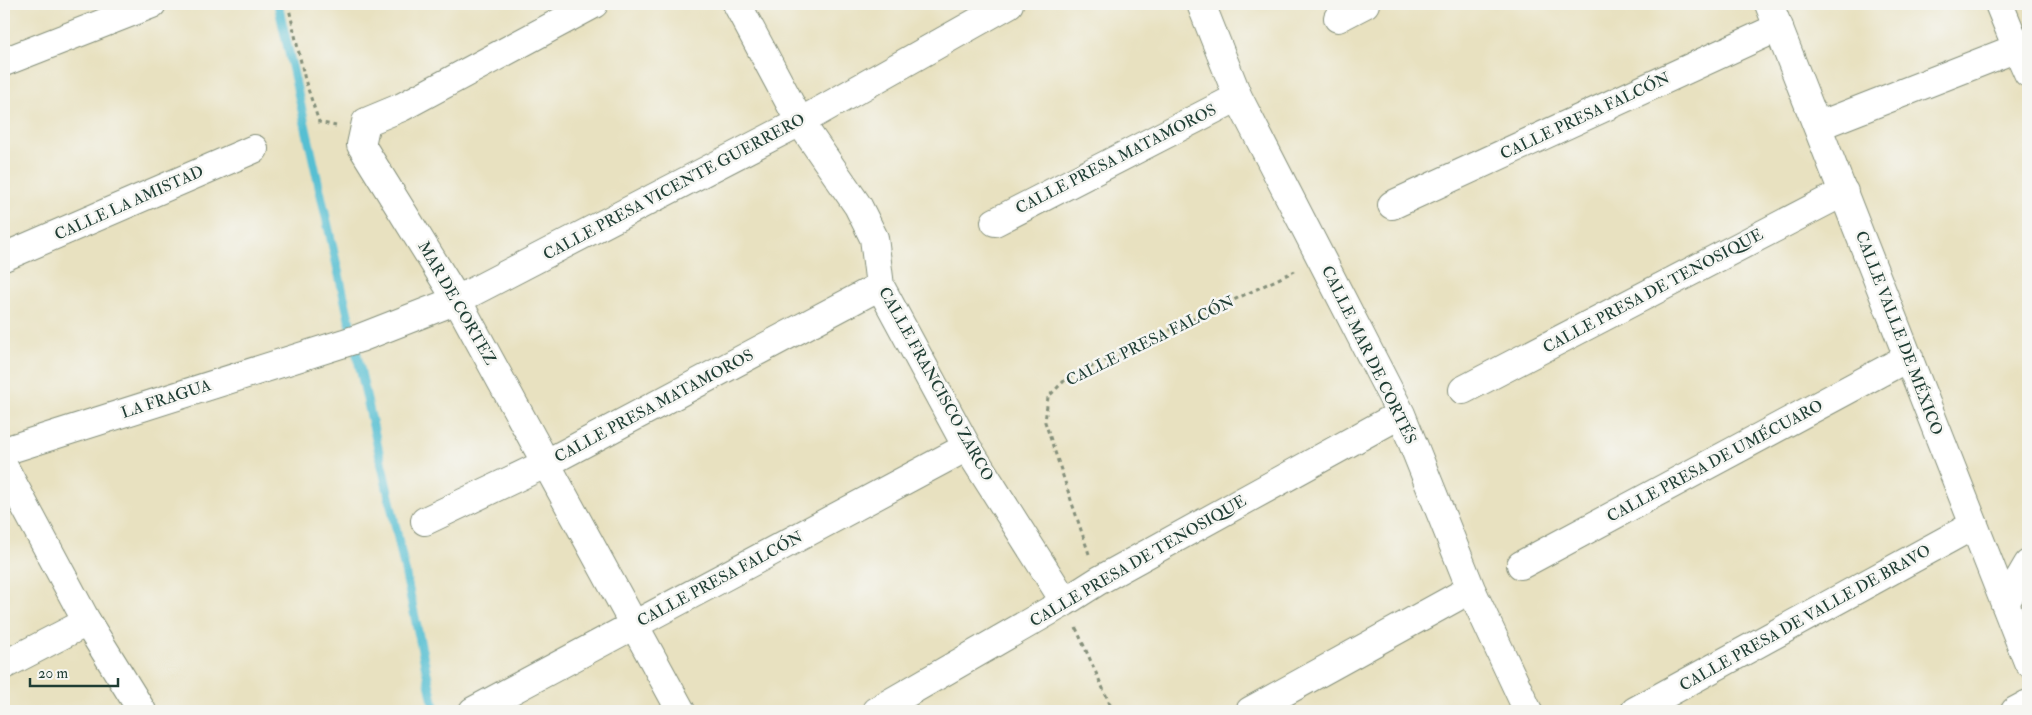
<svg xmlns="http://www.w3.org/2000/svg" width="2032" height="715" font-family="'IM FELL Double Pica',serif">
  <rect width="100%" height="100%" fill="#f6f6f2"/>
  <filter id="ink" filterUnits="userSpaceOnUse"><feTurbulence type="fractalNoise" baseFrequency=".02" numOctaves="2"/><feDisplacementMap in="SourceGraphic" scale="10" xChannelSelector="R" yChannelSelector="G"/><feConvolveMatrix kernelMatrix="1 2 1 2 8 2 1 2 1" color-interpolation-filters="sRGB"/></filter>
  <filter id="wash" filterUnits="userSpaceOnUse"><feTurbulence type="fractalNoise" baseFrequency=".0096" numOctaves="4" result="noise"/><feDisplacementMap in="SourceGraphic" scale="20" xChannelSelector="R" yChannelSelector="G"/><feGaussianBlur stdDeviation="1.12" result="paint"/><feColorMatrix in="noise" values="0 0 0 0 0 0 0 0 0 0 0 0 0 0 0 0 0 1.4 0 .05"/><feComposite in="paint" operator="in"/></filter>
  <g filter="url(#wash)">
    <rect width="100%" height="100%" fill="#e8e1c0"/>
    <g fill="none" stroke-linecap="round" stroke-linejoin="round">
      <path stroke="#56bfd2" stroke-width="9" d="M278,4L392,510L435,711"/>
    </g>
  </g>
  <g filter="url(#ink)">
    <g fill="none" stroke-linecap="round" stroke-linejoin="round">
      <defs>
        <path id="minor" d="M594,4L402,107L366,122L361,145L457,300L681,711
          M737,4L800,122L858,206L874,238L880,286L967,447L1065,602
          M1201,4L1238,97L1401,414L1471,589L1528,711
          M1338,18L1365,4
          M4,62L152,4
          M1818,126L2017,48L2028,73
          M1392,205L1779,27
          M995,222L1238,97
          M4,257L254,149
          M1463,390L1844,192
          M4,451L360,338L457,300L800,122L1009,4
          M425,521L547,463L880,286
          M1521,565L1909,357
          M2005,603L2028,564
          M4,665L87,622
          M473,711L967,447
          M876,711L1065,602L1098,581L1401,414
          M1250,711L1471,589
          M1635,711L1974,525
          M2015,711L2028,704"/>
        <path id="tertiary" d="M1769,4L2028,662
          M1999,4L2017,48L2028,44
          M4,467L87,622L142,711"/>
      </defs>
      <use href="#minor" stroke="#848f7a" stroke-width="30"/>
      <use href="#tertiary" stroke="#848f7a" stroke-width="30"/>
      <path stroke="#848f7a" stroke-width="3" stroke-dasharray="4 4" stroke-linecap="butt" d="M288,4L305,80L319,122L336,126
        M1089,554L1045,422L1048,397L1066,379L1295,271
        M1076,628L1113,711"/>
      <use href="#minor" stroke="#fff" stroke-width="28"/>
      <use href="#tertiary" stroke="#fff" stroke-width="28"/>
    </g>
  </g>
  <g text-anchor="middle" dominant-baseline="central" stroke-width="5" stroke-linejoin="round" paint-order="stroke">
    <g font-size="16" fill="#1f3d34" stroke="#f6f6f2">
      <text transform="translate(1585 116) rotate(-25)">CALLE PRESA FALCÓN</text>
      <text transform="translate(1116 159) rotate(-27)">CALLE PRESA MATAMOROS</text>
      <text transform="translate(674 187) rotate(-28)">CALLE PRESA VICENTE GUERRERO</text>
      <text transform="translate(129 203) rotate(-24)">CALLE LA AMISTAD</text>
      <text transform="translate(1653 291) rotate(-28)">CALLE PRESA DE TENOSIQUE</text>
      <text transform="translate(457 303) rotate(60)">MAR DE CORTEZ</text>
      <text transform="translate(1899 333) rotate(69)">CALLE VALLE DE MÉXICO</text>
      <text transform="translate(1150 341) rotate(-26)">CALLE PRESA FALCÓN</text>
      <text transform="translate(1369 355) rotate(64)">CALLE MAR DE CORTÉS</text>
      <text transform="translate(936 384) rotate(61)">CALLE FRANCISCO ZARCO</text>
      <text transform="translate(166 399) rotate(-18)">LA FRAGUA</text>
      <text transform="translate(654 406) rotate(-28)">CALLE PRESA MATAMOROS</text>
      <text transform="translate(1715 461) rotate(-28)">CALLE PRESA DE UMÉCUARO</text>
      <text transform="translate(1138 561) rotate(-30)">CALLE PRESA DE TENOSIQUE</text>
      <text transform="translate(720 579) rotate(-28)">CALLE PRESA FALCÓN</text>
      <text transform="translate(1805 618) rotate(-29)">CALLE PRESA DE VALLE DE BRAVO</text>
    </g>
  </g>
  <rect width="2032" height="715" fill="none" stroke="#f6f6f2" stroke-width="20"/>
  <path d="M30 678v8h88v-8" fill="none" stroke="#1f3d34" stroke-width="2.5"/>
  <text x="38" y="678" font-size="15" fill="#1f3d34" stroke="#f6f6f2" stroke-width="4" paint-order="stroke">20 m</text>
</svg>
